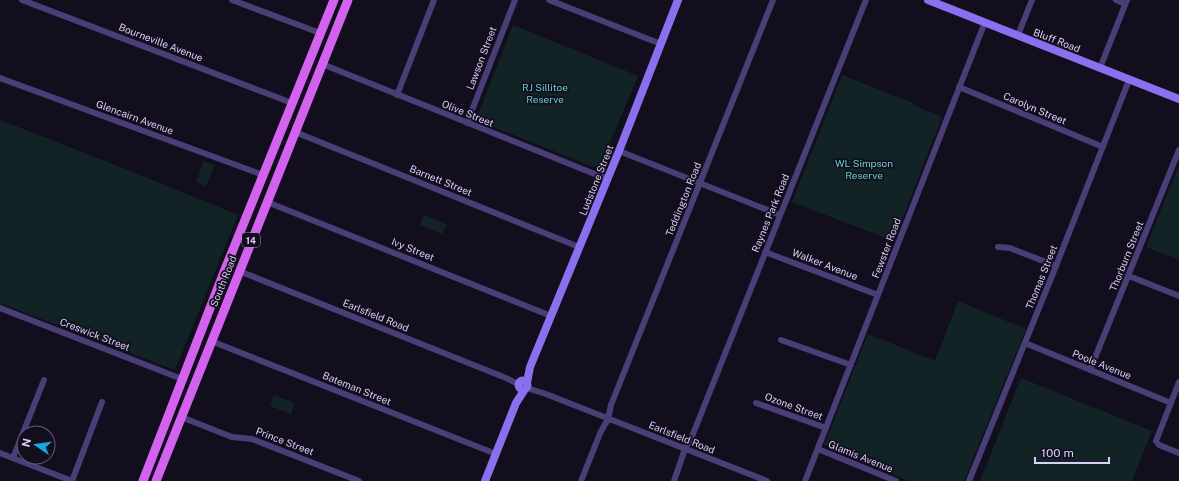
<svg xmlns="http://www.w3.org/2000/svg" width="1179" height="481" font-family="'Public Sans',sans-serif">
  <rect width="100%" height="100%" fill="#130e1d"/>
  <path fill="#122326" d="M513,25L638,76L601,164L593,167L476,120Z
    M842,75L913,103V105L942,117L894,241L792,202Z
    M0,120L123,168L238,215L175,370L0,303Z
    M204,161L215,165L206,186L196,182Z
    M1179,165V260L1146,247Z
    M424,215L447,224L442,234L420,225Z
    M958,301L1026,329L964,481H908L824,445L868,334L935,361Z
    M1021,378L1152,431L1132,481H980Z
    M274,395L295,403L291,414L270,406Z"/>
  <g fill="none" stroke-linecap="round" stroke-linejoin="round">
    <path stroke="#4a3e77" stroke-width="6" d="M22,0L292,103
      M232,0L320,33
      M549,0L661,44
      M1116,0L1125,4
      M1018,35L1032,0
      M322,64L607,179
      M1100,68L1127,0
      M0,78L263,175
      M959,87L1103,147
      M397,95L434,0
      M467,123L515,0
      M295,132L579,247
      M619,151L780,215
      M267,202L551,316
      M998,247L1010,248L1056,266
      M765,252L878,295
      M239,271L506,378L518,384
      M1129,276L1179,296
      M0,308L182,379
      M781,340L851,365
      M211,341L496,454
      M1025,343L1171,403
      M1090,370L1179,150
      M1179,382L1156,441L1159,445L1179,453
      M527,388L546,394L767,481
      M756,403L826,428
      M181,417L232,437L252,439L359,481
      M600,433L608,419L611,405L773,0
      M818,449L896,481
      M0,453L72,481
      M13,458L44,380
      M72,481L102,402
      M581,481L601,431
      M674,481L685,449L693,434L866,0
      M805,481L985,22
      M969,481L1056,266L1129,80"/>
    <path stroke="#8a70ef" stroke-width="8" d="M928,0L1179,99
      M518.5 385a4.5 4.5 0 1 1 9 0a4.5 4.5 0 1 1-9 0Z
      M527,383L530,367L551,316L619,151L678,0
      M485,481L516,403L525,389"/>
    <path stroke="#d362ee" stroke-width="9" d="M143,481L226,267L334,0
      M156,481L348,0"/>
  </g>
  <g text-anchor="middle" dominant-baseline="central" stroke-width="3.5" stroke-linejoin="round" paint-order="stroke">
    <rect fill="#130e1d" stroke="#9f95b8" stroke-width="1" x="242" y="233" width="18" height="14" rx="3"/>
    <g font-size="9" font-weight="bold" fill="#dbcffa">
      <text x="251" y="240">14</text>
    </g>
    <g font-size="10" fill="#dbcffa" stroke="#130e1d">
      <text transform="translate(1057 40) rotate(21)">Bluff Road</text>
      <text transform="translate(161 42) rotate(21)">Bourneville Avenue</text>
      <text transform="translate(481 58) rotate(-69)">Lawson Street</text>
      <text transform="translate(1035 108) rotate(23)">Carolyn Street</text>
      <text transform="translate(468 113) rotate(22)">Olive Street</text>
      <text transform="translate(135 117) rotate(20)">Glencairn Avenue</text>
      <text transform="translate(441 180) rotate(22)">Barnett Street</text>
      <text transform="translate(596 180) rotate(-68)">Ludstone Street</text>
      <text transform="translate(683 199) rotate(-68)">Teddington Road</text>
      <text transform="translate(770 213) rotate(-68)">Raynes Park Road</text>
      <text transform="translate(886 248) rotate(-69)">Fewster Road</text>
      <text transform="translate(413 249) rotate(22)">Ivy Street</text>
      <text transform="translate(1126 256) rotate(-68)">Thorburn Street</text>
      <text transform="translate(825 264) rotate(21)">Walker Avenue</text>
      <text transform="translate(1041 277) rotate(-68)">Thomas Street</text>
      <text transform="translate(223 281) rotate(-68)">South Road</text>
      <text transform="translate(376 315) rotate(22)">Earlsfield Road</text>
      <text transform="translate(95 334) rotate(21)">Creswick Street</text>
      <text transform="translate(1102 364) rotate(22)">Poole Avenue</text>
      <text transform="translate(357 388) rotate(22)">Bateman Street</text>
      <text transform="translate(794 406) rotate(20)">Ozone Street</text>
      <text transform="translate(682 437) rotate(22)">Earlsfield Road</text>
      <text transform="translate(285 441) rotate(21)">Prince Street</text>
      <text transform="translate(861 456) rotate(22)">Glamis Avenue</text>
    </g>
    <g font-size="10" fill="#64d1c9" stroke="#130e1d">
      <text x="545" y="87">RJ Sillitoe<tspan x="545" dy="12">Reserve</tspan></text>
      <text x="864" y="163">WL Simpson<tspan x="864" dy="12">Reserve</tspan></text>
    </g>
  </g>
  <g transform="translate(36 445) rotate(283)"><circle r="19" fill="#130e1d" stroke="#635b75"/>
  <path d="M0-3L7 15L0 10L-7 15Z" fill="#18a5dc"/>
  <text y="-6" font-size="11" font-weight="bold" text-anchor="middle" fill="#dbcffa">N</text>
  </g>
  <path d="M1035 457v6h74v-6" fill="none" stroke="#dbcffa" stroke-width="2"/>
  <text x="1041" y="457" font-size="12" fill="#dbcffa" stroke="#130e1d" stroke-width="3" paint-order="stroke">100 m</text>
</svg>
